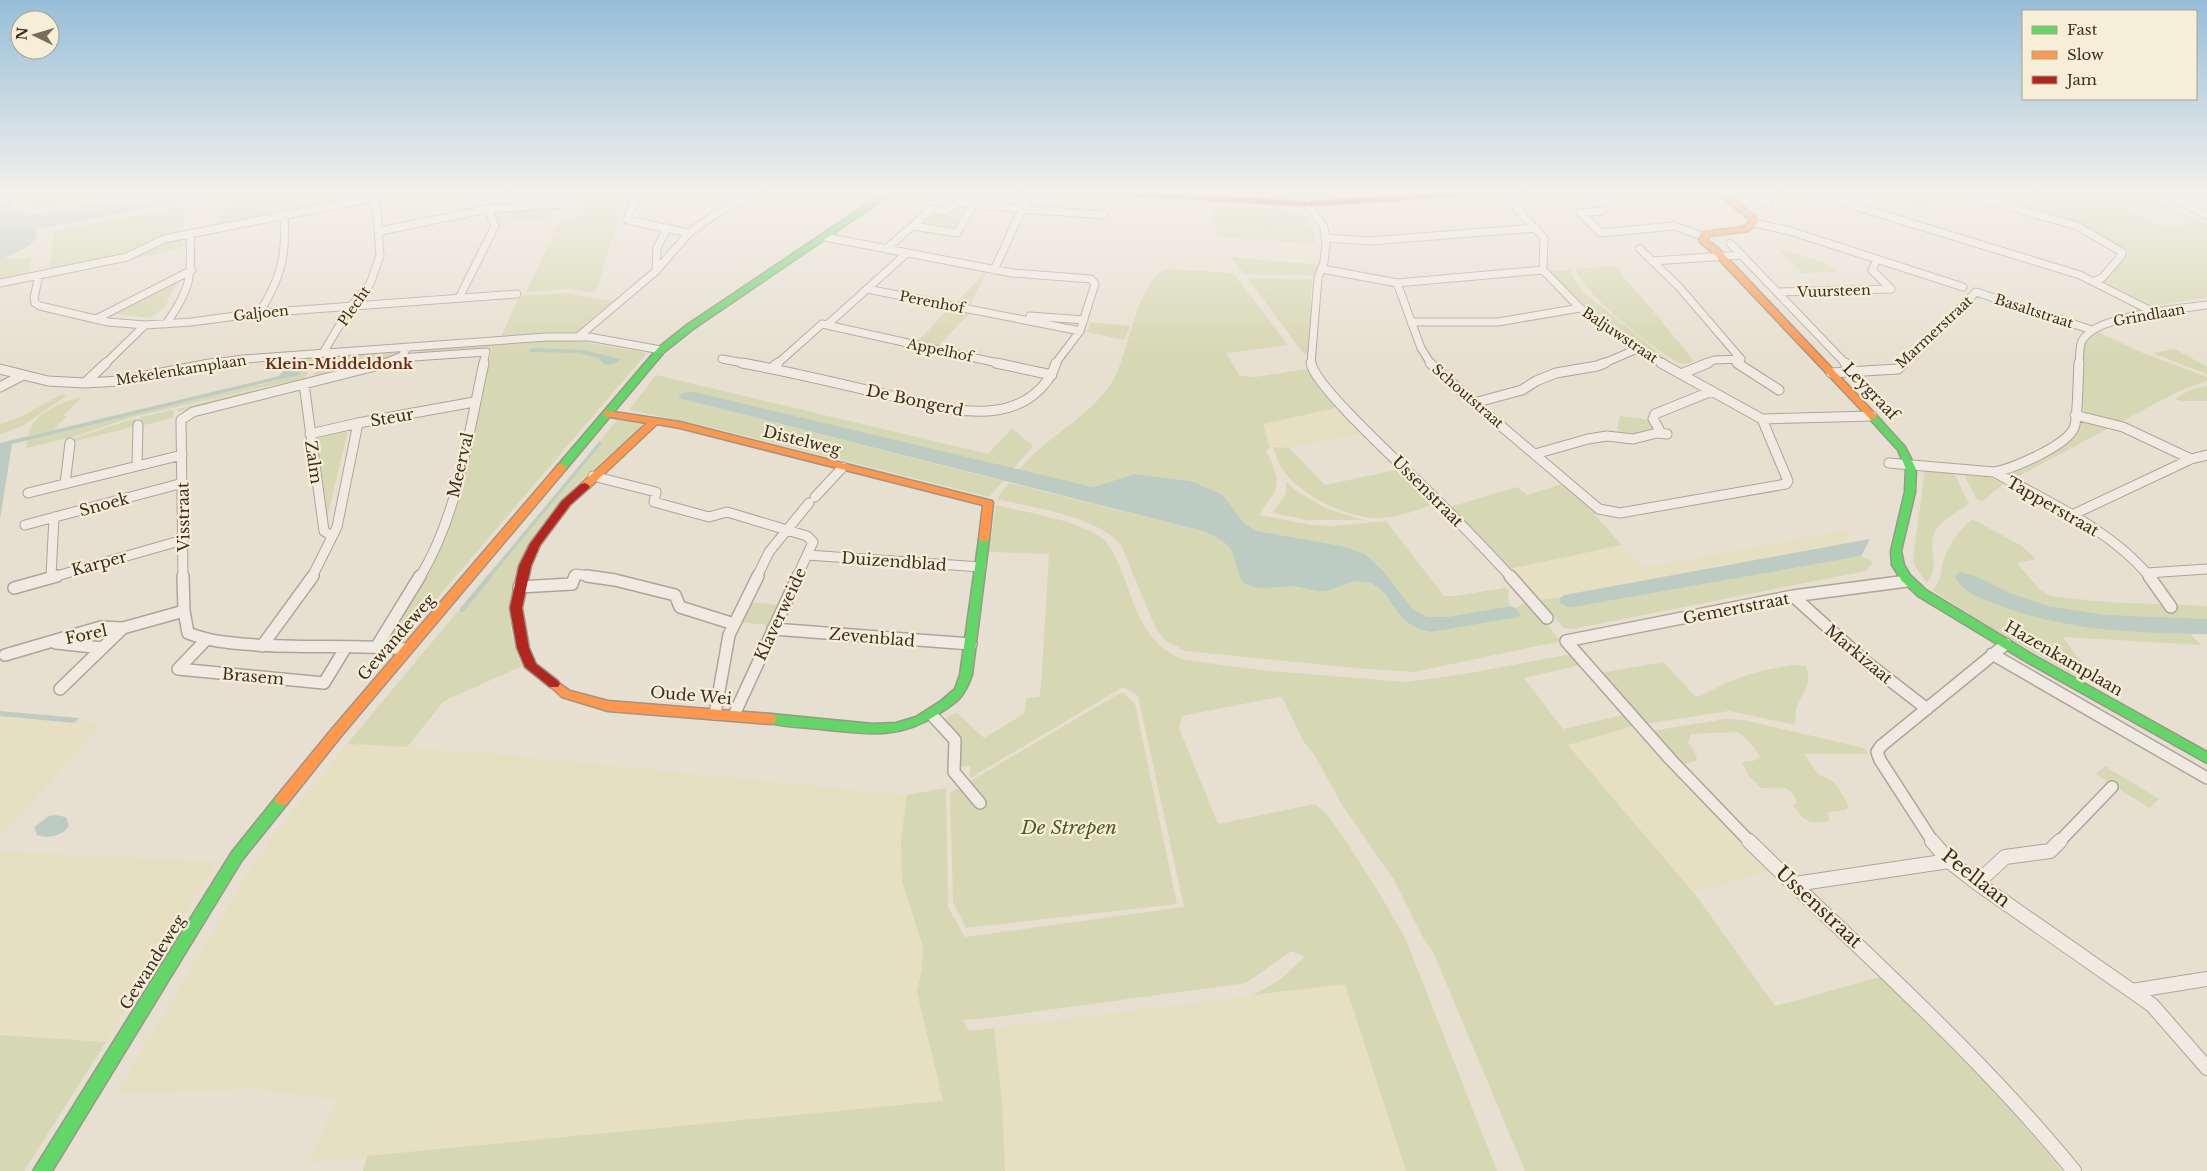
<svg xmlns="http://www.w3.org/2000/svg" width="2207" height="1171" font-family="'Libre Baskerville',serif">
  <rect width="100%" height="100%" fill="#e7e0d1"/>
  <path fill="#e6dfc2" d="M1340,407L1365,433L1289,448H1270L1263,424Z
    M1846,530L1848,532L1849,542L1538,600L1509,569L1622,545L1638,563L1647,567Z
    M0,716L74,723L76,721L101,724L0,839Z
    M1633,726L1684,785L1773,871L1693,892L1568,744Z
    M347,744L499,754L907,795L901,840L902,881L923,947L922,968L917,992L943,1102L308,1163L336,1102L333,1099L251,1089L116,1094L252,866L281,826Z
    M0,851L217,862L106,1042L0,1035Z
    M1345,984L1406,1171H1005L1002,1103L994,1028Z"/>
  <path fill="#d6d7b3" fill-rule="evenodd" d="M29,192H135L39,208L28,205L27,202Z
    M256,192H391L209,228L236,198Z
    M589,192H634L626,213H621L595,293L570,289L526,292L561,218L580,216Z
    M1864,192L1909,194L1914,192L1932,203L1925,210Z
    M1969,192H2094C2107,199 2117,192 2130,194C2136,194 2139,196 2146,195L2207,224V298L2152,306L2104,282V279L2125,253L2085,229ZM2156,206L2191,223V224L2163,227L2127,209Z
    M960,204L968,206L954,232L916,225L931,211Z
    M1212,205L1301,210L1315,235V244L1218,237L1212,214Z
    M556,206L552,218L497,222L498,219L493,210Z
    M182,207L184,211V233L128,256L49,272L54,231Z
    M182,236L183,248L131,259L166,240Z
    M1780,251H1787L1826,263L1835,272L1802,273Z
    M6,257L10,259L31,257L28,276L0,282V259Z
    M1232,257L1319,265L1313,276L1244,274Z
    M1614,266L1649,306L1694,361L1686,364L1677,362C1654,349 1581,293 1576,269Z
    M1167,269L1233,273L1288,345L1226,353L1240,376L1255,377L1307,369L1340,407L1263,424L1270,448L1266,450C1272,464 1282,480 1273,495C1268,502 1263,507 1260,515L1311,525L1332,526L1386,521L1444,596H1455L1504,588L1508,589L1509,603L1511,606L1447,617H1427L1412,608L1383,571L1365,554L1342,546L1257,531L1244,523L1223,495L1191,481L1135,474L1093,487L1019,470C1047,435 1094,416 1115,377C1129,351 1138,277 1167,269Z
    M1570,270L1576,282L1587,295L1674,365C1633,352 1580,302 1549,271Z
    M984,273L986,274L969,308L958,305L959,303H956Z
    M1247,278L1312,279C1310,304 1312,328 1307,354H1304Z
    M181,280L167,300L168,304L150,318L116,314Z
    M564,293L613,301L576,333L501,337L519,296Z
    M949,308L971,312L936,348L916,343Z
    M1090,322L1130,326L1124,340L1087,332Z
    M2094,330L2143,353L2207,377V381L2181,390L2121,422L2088,413L2082,409L2081,406L2082,342Z
    M546,340H572L647,353L402,639L387,640L431,568L450,526L463,489L492,350L417,355L413,353L423,349Z
    M2175,349L2207,367V374L2153,353Z
    M394,351L398,353L394,358L310,380L326,356Z
    M316,359L304,379L258,388L129,418L73,437L26,448L27,440L280,380L279,376L259,381L293,372L286,361Z
    M656,375L988,454L1012,428L1033,446L1013,469L801,418L678,398L1003,481L989,497L706,426L629,410Z
    M295,383L194,408L178,412L177,409L253,390Z
    M2207,386V401H2181L2175,399L2190,390Z
    M63,394L67,395L24,425L0,435V424L22,416Z
    M82,397L63,416H67L53,430L28,436C32,414 62,401 82,397Z
    M173,410V418L140,426V417Z
    M1620,416L1650,420L1655,428L1653,431L1631,436L1622,435L1617,429Z
    M136,418V426L72,442L73,439Z
    M2081,419L2113,426L2017,477L2013,478L2007,472L2048,450Z
    M617,420L642,422L643,424C634,437 610,453 598,465C539,517 485,584 522,666L444,701L407,747L347,744Z
    M342,430L348,431L326,522L314,441L317,437Z
    M1273,447L1289,448L1325,485L1401,469L1437,503C1420,510 1398,517 1380,518C1350,519 1306,498 1287,475C1280,467 1276,457 1273,447Z
    M1925,469L1953,471L1969,504C1958,512 1939,521 1934,534C1928,552 1941,563 1927,583L1914,565L1913,558Z
    M1967,475L1987,476L2004,484L1982,501L1976,498L1965,477Z
    M1286,481L1295,490L1325,508L1363,520H1307L1273,513L1286,493Z
    M1009,483L1203,531C1212,535 1225,540 1231,550C1237,560 1236,577 1246,584C1257,591 1288,585 1303,587C1310,588 1317,592 1325,591C1340,589 1350,579 1365,582C1394,587 1391,628 1432,632L1519,617V611L1516,608L1527,601L1561,641L1414,672L1355,668L1185,651L1165,640L1156,629L1121,545C1097,516 1034,508 997,499Z
    M1565,483L1595,510V515L1622,545L1509,569L1450,507L1517,487L1527,495Z
    M996,505C1024,512 1081,521 1102,538C1111,545 1115,557 1120,567C1135,604 1143,646 1185,660L1269,671L1407,682L1470,673L1571,654L1581,665L1524,678L1563,729L1623,715L1633,726L1568,745L1698,898L1775,1006L1880,977C1943,1040 2007,1101 2062,1171H1525L1434,954L1425,941L1394,880L1342,805L1315,756L1304,742L1283,699L1279,697L1182,716L1179,728L1218,824L1315,804L1328,816L1345,840L1378,891L1406,940L1497,1171H1406L1345,984L1253,995L1281,979L1305,957L1291,951L1246,983L989,1018L963,1020L969,1031L994,1028L1002,1103L1005,1171H363L367,1156L943,1101L917,992L922,968L923,947L902,881L901,840L907,795L946,788L948,907L965,937L1184,907L1138,696L1123,687L970,778V766L959,767L961,738L944,720L956,712L984,738L1024,714L1026,698L1039,697L1041,686L1049,554L989,552Z
    M1972,519L2022,546L2036,559L2017,563L2040,590L2050,596L2105,602L2207,606V619C2154,618 2099,619 2047,606C2021,599 1997,588 1973,575V594C2047,625 2111,633 2190,634L2201,645L2063,637L2086,668L2079,678L1991,628L1932,590C1942,579 1940,575 1943,561C1949,544 1958,531 1972,519Z
    M1861,556L1873,562L1866,571L1572,629L1564,628L1538,600L1561,597L1574,607Z
    M748,602L779,605L769,625L738,622Z
    M1663,662L1694,695L1698,697L1730,681L1760,671L1791,665L1805,666C1814,682 1803,690 1798,704C1795,711 1795,718 1795,725L1729,711L1645,724L1601,673Z
    M1122,692L1135,704L1177,904L966,928L953,902L950,793Z
    M1725,719L1744,720L1864,748L1868,754H1804L1818,774L1834,782L1847,802L1848,807L1846,810L1827,812L1830,821C1809,824 1806,823 1793,806L1797,803C1791,781 1775,789 1761,788L1748,775L1742,762L1753,761L1760,757L1754,747L1738,732L1691,734L1688,742L1697,757L1696,761L1681,765L1651,731Z
    M2105,766L2159,799L2149,808L2096,774Z
    M0,1035L106,1042L24,1171H0Z"/>
  <path fill="#bcccc2" d="M15,192L12,205L14,209L31,214L46,213L161,192H237L36,229L37,237L32,243L22,250L0,259V195Z
    M533,348L583,350L620,359L616,363L605,365L598,358L579,353L529,352L530,349Z
    M288,365H303V368H305L298,375L12,444L0,519V443L279,376Z
    M694,392L1093,487L1135,474L1191,481L1223,495L1244,523L1257,531L1342,546L1365,554L1383,571L1412,608L1427,617H1447L1511,606L1516,608L1521,615L1519,617L1432,632C1390,627 1395,587 1365,582C1349,579 1340,589 1325,591C1316,592 1307,588 1299,587C1283,585 1260,592 1246,584C1236,578 1237,559 1231,550C1225,540 1212,535 1203,531L678,398L682,393Z
    M1870,539L1861,556L1574,607H1567L1560,602V598L1564,595Z
    M1959,572L1973,575L2010,593L2048,606L2105,615L2207,619V634C2134,634 2059,630 1990,602C1976,596 1961,591 1955,576Z
    M0,711L79,718L74,723L0,716Z
    M55,815L66,817L69,826C62,836 49,839 37,835L34,827L49,816Z"/>
  <g fill="none" stroke-linecap="round" stroke-linejoin="round">
    <path stroke="#bcccc2" stroke-width="3" d="M489,577L600,443"/>
    <path stroke="#bcccc2" stroke-width="4.5" d="M462,610L490,576"/>
    <defs>
      <path id="street-far3" d="M638,192L627,220L689,233
        M703,192L739,201
        M876,192L894,195L892,192
        M1502,192L1544,238L1543,270L1580,308L1637,349L1664,364
        M1747,192L1759,201L1769,204
        M1809,192L2080,275L2153,312
        M1966,192L1976,197L2077,226L2122,252V255L2102,278L2095,281
        M2160,192L2207,215
        M2169,195L2190,192
        M1308,204L1324,227L1326,243L1324,262L1318,278L1311,364
        M1022,209L1104,215
        M1602,211L1580,213L1601,233L1674,226L1697,234
        M1754,223L1790,231L1963,287
        M913,226L957,233L973,205
        M380,231L488,209L562,204
        M825,237L1012,273L1091,279L1095,284L1080,331L1055,364
        M1326,238L1370,241L1536,228
        M1730,243L1846,364
        M886,249L932,209L945,211L959,202L973,205L1022,208
        M1640,249L1680,288L1741,359
        M1652,261L1742,255
        M1875,264L1872,270L1891,289
        M1322,269L1397,283L1421,348L1431,364
        M994,270L1030,192
        M656,271L657,248L667,228
        M39,275L34,298L35,303L40,306L108,322L145,325L191,322L259,313L517,294
        M0,283L127,257L164,239L402,192
        M1397,283L1543,270
        M867,289L1080,331
        M1778,292L1891,289
        M459,298L495,226L488,209
        M259,313C281,279 287,254 284,214
        M1030,316L1084,320
        M96,319L192,270
        M1411,322H1498L1580,308
        M166,324C191,289 192,276 190,233
        M827,325L1002,364
        M578,337L656,271L689,233L714,215L754,192
        M323,353L351,306L370,284L380,256L377,213L373,198
        M399,358L486,352L483,364
        M722,359L749,364
        M1734,359L1738,364
        M105,364L145,325
        M205,364L244,359L547,337H589L661,350
        M383,364L402,356L407,348
        M777,364L822,324L827,325L907,253
        M1602,364L1637,349
        M1705,364L1714,360L1741,359
        M1903,364L1976,292L2092,330
        M2079,364C2080,357 2079,347 2082,341C2094,315 2180,309 2207,305"/>
      <path id="street-far2" d="M742,363C792,372 842,384 892,396C926,404 961,415 997,410C1024,406 1048,389 1056,363
        M996,363L1052,375
        M1311,363C1315,388 1414,476 1437,500C1462,525 1487,551 1511,577
        M1430,363L1474,403L1599,509L1620,513L1786,484L1788,481L1762,419
        M1661,363L1762,419L1872,416
        M1737,363L1779,390
        M1845,363L1854,372
        M772,368L778,363
        M0,369L48,381L85,383L119,381L215,363
        M1831,373L1898,369L1904,363
        M1681,374L1708,363
        M85,383L106,363
        M304,384L324,531L332,536
        M0,387L23,375
        M1474,403L1522,390L1536,381L1556,373L1597,366L1605,363
        M2075,415L2123,427L2191,459
        M1657,433L1667,434
        M310,434L358,423L474,402
        M1535,454L1588,439L1607,436L1633,439L1657,433L1659,429L1653,419L1655,414L1712,391
        M1889,463L1994,472C2012,469 2066,446 2074,428C2078,420 2078,375 2079,363
        M137,466L138,425
        M1994,472C2048,502 2110,529 2150,577
        M593,476L656,492L654,502L709,517L727,512L807,536L813,542L797,577
        M65,484L70,443
        M28,493L182,455
        M815,497L843,467
        M2072,515L2191,459L2207,455
        M25,525L183,483
        M807,555L981,567
        M2147,573L2207,569
        M51,576L54,517
        M53,577L183,540
        M183,577L181,420L193,412L387,363
        M312,577L337,527L358,423
        M420,577C459,513 468,434 484,363
        M575,577L576,574L595,577
        M757,577L769,552L809,503"/>
      <path id="street-far1" d="M183,576L184,611L188,633C210,642 233,643 256,645C306,648 357,645 407,649
        M587,576L615,580L675,595L680,607L734,624
        M1510,576L1547,618
        M2149,576L2171,607
        M519,587L572,584L575,576
        M14,588L57,576
        M1793,596L1865,661L1927,709
        M773,629L971,644
        M205,641L178,669L324,683L346,647
        M56,643L102,648
        M262,646L313,576
        M377,646L420,576
        M1992,654L2207,778
        M5,655L101,627L123,628L184,611
        M60,689L123,628
        M715,714L729,635L758,576
        M931,714L955,740L954,772L980,803
        M734,715L798,576
        M1750,842L1671,760L1566,641L1793,596L1907,581
        M1933,842L1880,760L1877,752L1881,746L2006,644
        M2059,842L2112,787"/>
      <path id="street" d="M1749,841C1859,949 1976,1051 2074,1171
        M1932,841L1949,861L1977,883L2152,1005L2207,1068
        M1977,883L2005,857L2050,851L2060,841
        M1795,884L1949,861
        M2132,991L2207,979"/>
      <path id="fast" d="M885,192H894L693,329L664,352L566,469H558L557,467L558,465L658,348L687,325Z
        M1873,414L1876,415L1905,447L1916,469L1915,492L1901,551L1904,565L1910,575L1926,590L2035,656L2207,752V763L2027,662L1918,596L1902,581L1892,565L1891,551L1905,492L1906,469L1898,450L1868,417Z
        M984,536L989,539L972,675C964,697 958,702 938,714C897,741 865,733 820,729C803,727 783,727 767,722L765,719L767,716L771,714L873,724L896,723L916,717L941,701L955,689L960,675L979,539Z
        M282,795L287,796L289,800L287,804L242,860L52,1171H33L232,852L277,796Z"/>
      <path id="slow" d="M1715,192H1724L1755,216L1758,223L1748,231L1710,236L1707,240L1718,248L1876,415V419H1870L1712,252L1700,242L1699,240L1704,232L1743,227L1750,222L1749,219Z
        M607,411L680,422L992,501L993,503L989,539L984,542L979,539L983,505L680,428L657,424L589,488H581L580,486L581,484L647,423L604,416V412Z
        M562,464L567,467L566,469L342,735L287,804L282,805L277,804L275,800L277,796L332,729L558,465Z
        M554,680L570,691L608,701L771,714L775,716L777,719L775,722L771,724L608,711L562,697L548,684L550,681Z"/>
      <path id="jam" d="M1101,192H1142L1308,202L1452,192H1489L1485,194L1308,206L1105,194Z
        M585,483L590,486L589,488L570,505L540,545L531,566L522,608L529,648L536,664L558,681L560,684L558,687H550L525,667L517,648L510,608L519,566L530,544L562,501L581,484Z"/>
    </defs>
    <use href="#street-far3" stroke="#ada599" stroke-width="9"/>
    <use href="#street-far2" stroke="#ada599" stroke-width="11"/>
    <use href="#street-far1" stroke="#ada599" stroke-width="14"/>
    <use href="#street" stroke="#ada599" stroke-width="16"/>
    <use href="#fast" stroke="#9c958a" stroke-width="3"/>
    <use href="#slow" stroke="#9c958a" stroke-width="3"/>
    <use href="#jam" stroke="#9c958a" stroke-width="3"/>
    <use href="#street-far3" stroke="#efebe3" stroke-width="7"/>
    <use href="#street-far2" stroke="#efebe3" stroke-width="9"/>
    <use href="#street-far1" stroke="#efebe3" stroke-width="11"/>
    <use href="#street" stroke="#efebe3" stroke-width="14"/>
    <use href="#fast" fill="#63d668" fill-rule="evenodd"/>
    <use href="#slow" fill="#ff974d" fill-rule="evenodd"/>
    <use href="#jam" fill="#b3261e" fill-rule="evenodd"/>
  </g>
  <linearGradient id="sky" x2="0" y2="1"><stop stop-color="#96bed9"/><stop offset="0.54" stop-color="#f4f1ea"/><stop offset="1" stop-color="#f4f1ea" stop-opacity="0"/></linearGradient>
  <rect width="2207" height="356" fill="url(#sky)"/>
  <g text-anchor="middle" dominant-baseline="central" stroke-width="4.5" stroke-linejoin="round" paint-order="stroke">
    <g font-size="14" fill="#3d2e20" stroke="#f7eed8">
      <text transform="translate(1834 291) rotate(-2)">Vuursteen</text>
      <text transform="translate(932 302) rotate(11)">Perenhof</text>
      <text transform="translate(354 306) rotate(-55)">Plecht</text>
      <text transform="translate(2034 311) rotate(18)">Basaltstraat</text>
      <text transform="translate(261 313) rotate(-6)">Galjoen</text>
      <text transform="translate(2149 315) rotate(-10)">Grindlaan</text>
      <text transform="translate(1934 332) rotate(-43)">Marmerstraat</text>
      <text transform="translate(1620 335) rotate(34)">Baljuwstraat</text>
      <text transform="translate(940 350) rotate(12)">Appelhof</text>
      <text transform="translate(181 370) rotate(-9)">Mekelenkamplaan</text>
      <text transform="translate(1468 396) rotate(41)">Schoutstraat</text>
    </g>
    <g font-size="15" font-weight="bold" fill="#6b2e1e" stroke="#f7eed8">
      <text x="339" y="363">Klein-Middeldonk</text>
    </g>
    <g font-size="16" fill="#3d2e20" stroke="#f7eed8">
      <text transform="translate(1871 391) rotate(46)">Leygraaf</text>
      <text transform="translate(915 400) rotate(12)">De Bongerd</text>
      <text transform="translate(392 417) rotate(-10)">Steur</text>
      <text transform="translate(802 440) rotate(14)">Distelweg</text>
      <text transform="translate(314 462) rotate(82)">Zalm</text>
      <text transform="translate(460 465) rotate(-77)">Meerval</text>
      <text transform="translate(1428 491) rotate(45)">Ussenstraat</text>
      <text transform="translate(104 504) rotate(-15)">Snoek</text>
      <text transform="translate(2053 506) rotate(30)">Tapperstraat</text>
      <text transform="translate(183 517) rotate(-91)">Visstraat</text>
      <text transform="translate(894 561) rotate(4)">Duizendblad</text>
      <text transform="translate(99 563) rotate(-15)">Karper</text>
      <text transform="translate(1736 608) rotate(-11)">Gemertstraat</text>
      <text transform="translate(780 614) rotate(-65)">Klaverweide</text>
      <text transform="translate(86 634) rotate(-12)">Forel</text>
      <text transform="translate(396 637) rotate(-49)">Gewandeweg</text>
      <text transform="translate(872 637) rotate(5)">Zevenblad</text>
      <text transform="translate(1859 654) rotate(40)">Markizaat</text>
      <text transform="translate(2064 658) rotate(30)">Hazenkamplaan</text>
      <text transform="translate(253 676) rotate(5)">Brasem</text>
      <text transform="translate(691 695) rotate(5)">Oude Wei</text>
      <text transform="translate(152 962) rotate(-58)">Gewandeweg</text>
    </g>
    <g font-size="19" font-style="italic" fill="#4d5a26" stroke="#f7eed8">
      <text x="1069" y="827">De Strepen</text>
    </g>
    <g font-size="19" fill="#3d2e20" stroke="#f7eed8">
      <text transform="translate(1976 878) rotate(38)">Peellaan</text>
      <text transform="translate(1819 907) rotate(43)">Ussenstraat</text>
    </g>
  </g>
  <rect x="2022" y="10" width="175" height="90" fill="#f7eed8" stroke="#ada18e"/>
  <rect x="2032" y="26" width="25" height="8" fill="#63d668" stroke="#ada18e"/>
  <text x="2067" y="35" font-size="15" fill="#3d2e20">Fast</text>
  <rect x="2032" y="51" width="25" height="8" fill="#ff974d" stroke="#ada18e"/>
  <text x="2067" y="60" font-size="15" fill="#3d2e20">Slow</text>
  <rect x="2032" y="76" width="25" height="8" fill="#b3261e" stroke="#ada18e"/>
  <text x="2067" y="85" font-size="15" fill="#3d2e20">Jam</text>
  <g transform="translate(35 35) rotate(275)"><circle r="24" fill="#f7eed8" stroke="#ada18e"/>
  <path d="M0-4L9 19L0 12L-9 19Z" fill="#786c5e"/>
  <text y="-8" font-size="14" font-weight="bold" text-anchor="middle" fill="#3d2e20">N</text>
  </g>
</svg>
